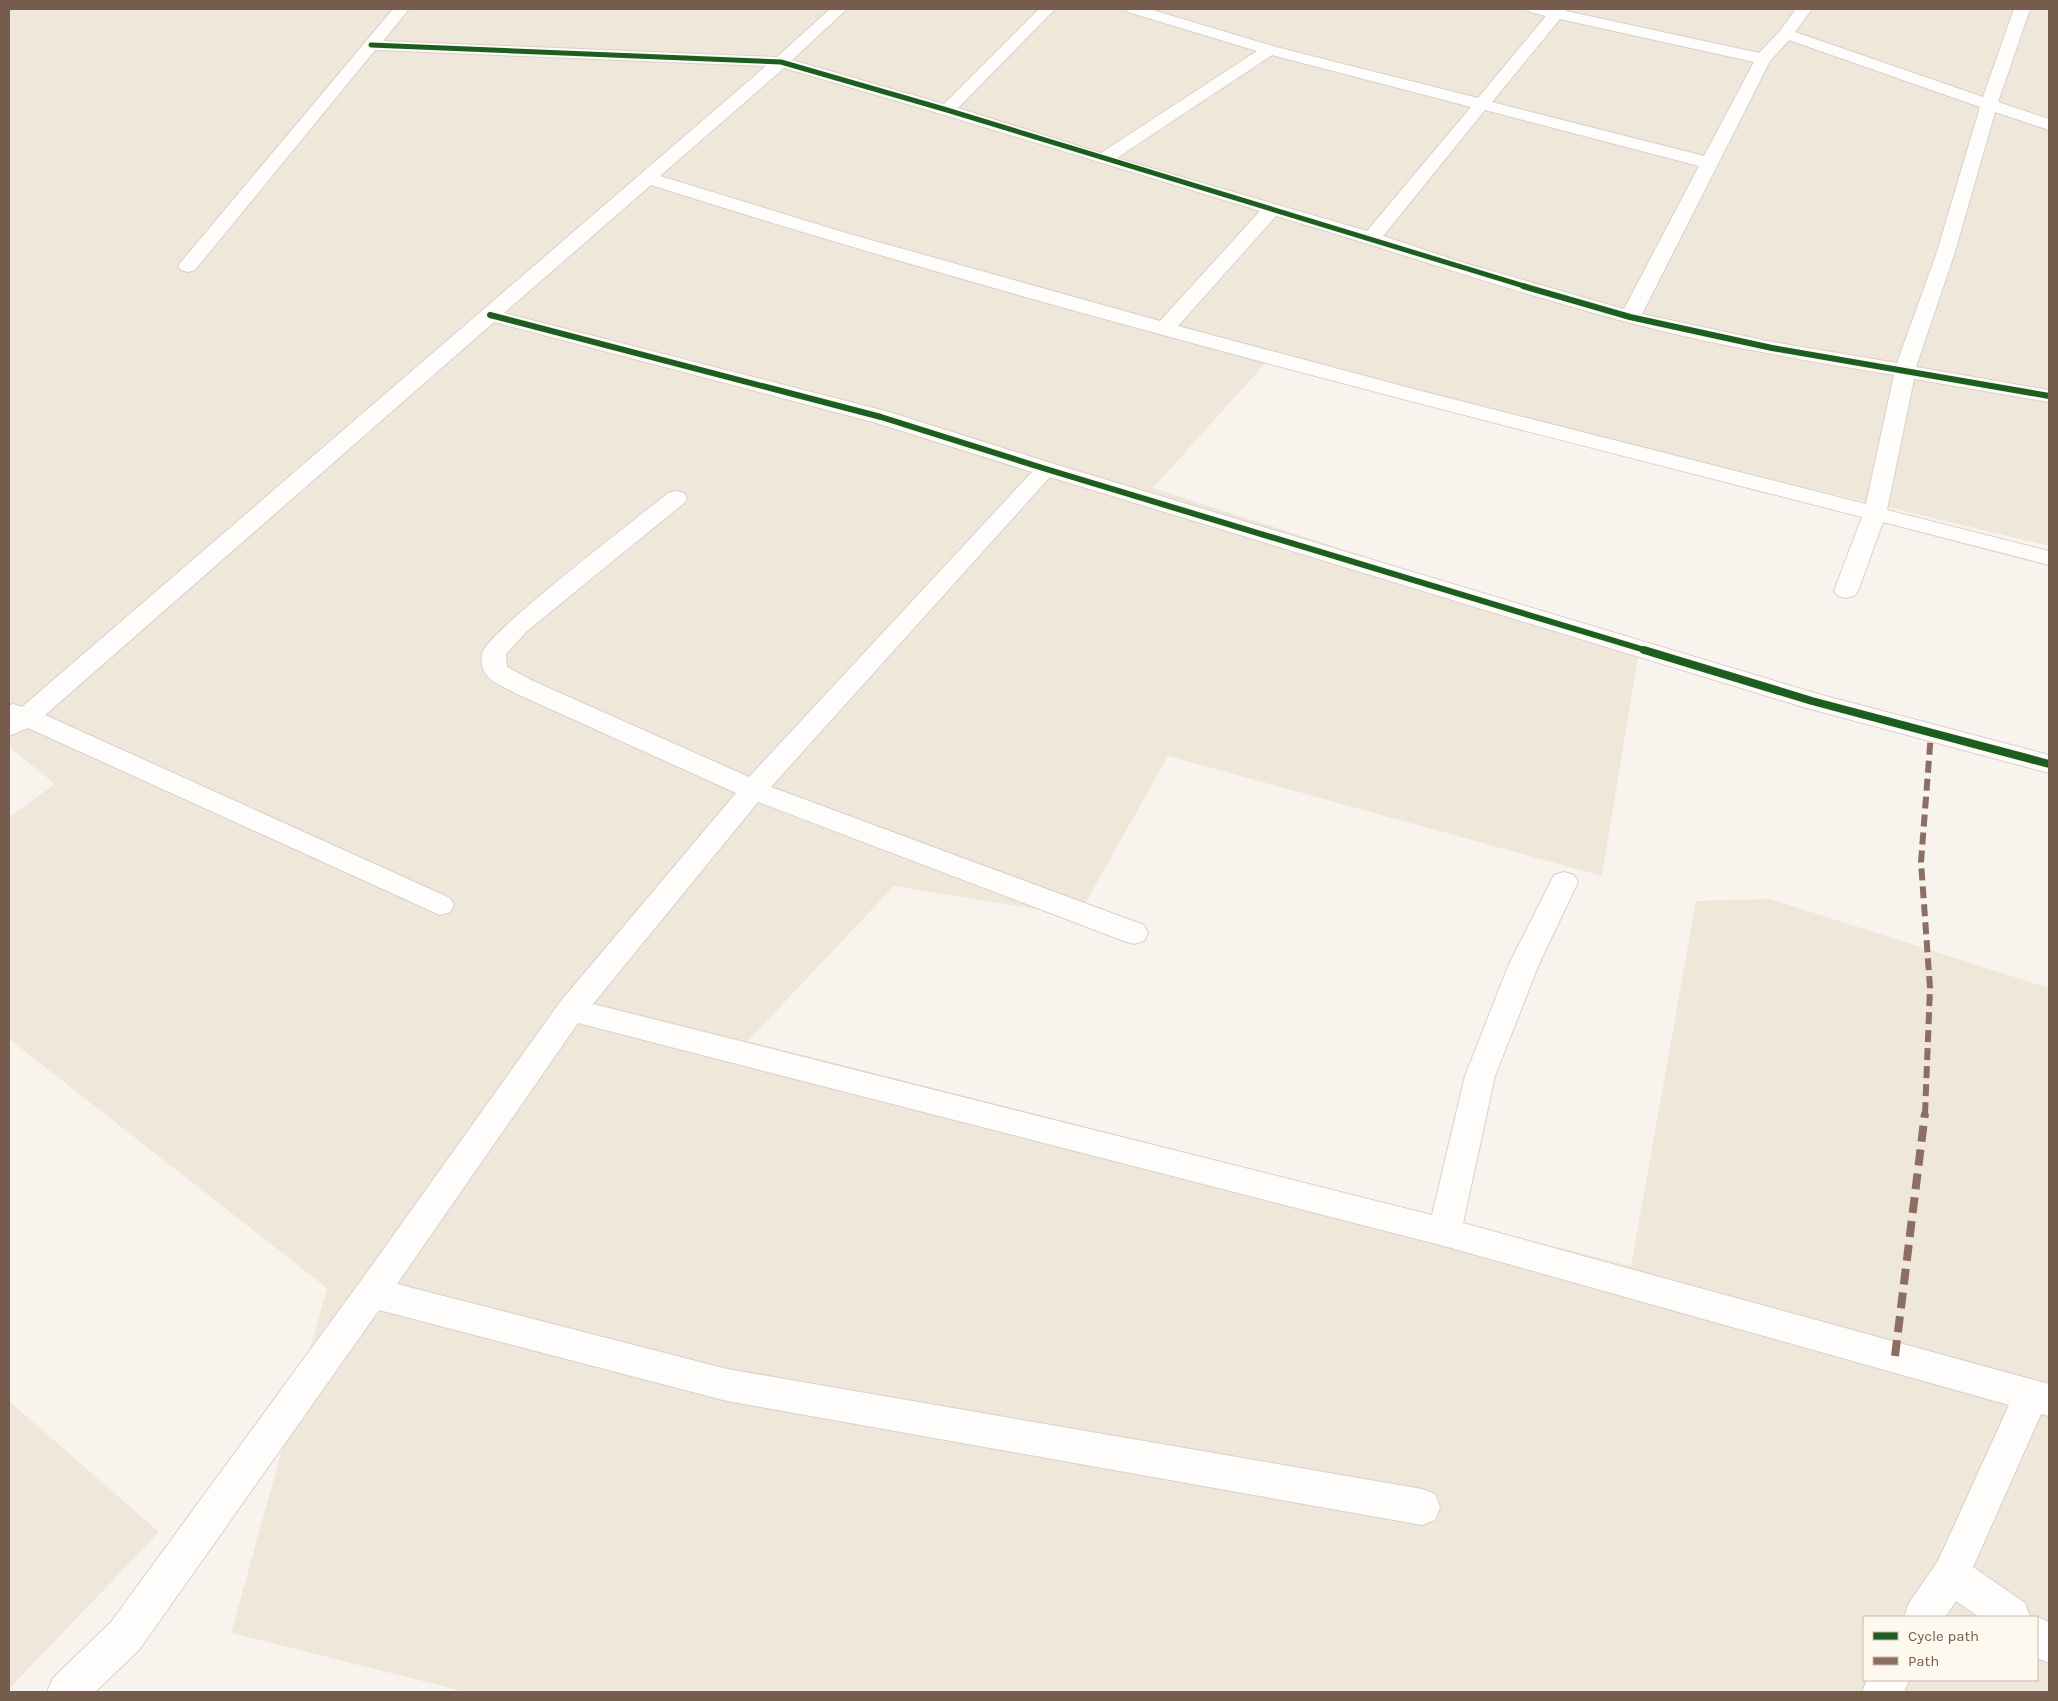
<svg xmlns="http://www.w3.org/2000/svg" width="2058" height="1701" font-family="Karla,sans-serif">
  <rect width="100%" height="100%" fill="#f8f4ed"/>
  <path fill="#f0e7db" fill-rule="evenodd" d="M9,9H2049V546L1270,358L1153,488L1640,645L1602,876L1168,756L1078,916L894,886L748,1041L1631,1266L1696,901L1770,899L2049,988V1692H466L231,1633L327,1288L9,1039V817L55,784L9,747ZM1864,1617H2037V1680H1864Z
    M9,1401L159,1532L9,1689Z"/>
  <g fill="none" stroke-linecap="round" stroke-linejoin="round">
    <defs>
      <path id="street" d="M393,9H409L383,41L777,57L830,9H847L792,60L944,104L1039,9H1055L958,108L1101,153L1257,51L1128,12L1125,9H1149L1276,47L1478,98L1546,16L1530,12L1527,9H1568L1566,11L1759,53L1780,31L1796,9H1812L1795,32L1983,97L2014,9H2030L1998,102L2049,119V130L1995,112L1954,255L1916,367L2049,390V402L1914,379L1887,510L2049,551V565L1883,522L1858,591L1854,596L1846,598L1838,596L1834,591L1862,517C1456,413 1050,312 651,185L504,313L889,412L1054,464L1818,694L2049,755V773L1803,707L1050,477L771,787L1144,925L1148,933L1144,941L1134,944L1124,941L758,802L593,1004L1432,1215L1465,1076L1509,964L1554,875L1564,872L1574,875L1578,882L1539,964L1495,1076L1463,1223L2049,1384V1416L2041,1414L1973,1567L2025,1603L2030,1617H1979L1956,1601L1945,1617H1904L1909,1603L1938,1561L2009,1405L1444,1246L578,1023L397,1284L727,1369L1422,1489L1435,1494L1440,1507L1435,1520L1422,1525L727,1401L379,1310L139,1650L95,1692H47L53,1678L111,1622L360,1282L560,1002L736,793L515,693C496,682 479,679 482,654C484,634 643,514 668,493L676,491L684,493L687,498L684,503L527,631L506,654L507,667L533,681L749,777L1032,472L873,422L494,322L45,715L450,898L454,905L450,912L440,915L28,728L9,736V706L13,704L22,707L766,66L375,50L195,270L188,272L181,270L178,266L181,262ZM1560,19L1754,62L1704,156L1492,102ZM1789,40L1980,107L1936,255L1897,363L1772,342L1642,314L1770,61ZM1272,55L1471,107L1367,231L1117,158ZM784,68L941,114L1260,211L1160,321L846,233L660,176ZM1485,110L1699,166L1624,309L1461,262L1383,236ZM1276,216C1392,250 1506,290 1623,321C1712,345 1803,360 1894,375L1866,504L1421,391L1178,326Z
        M2035,1617H2037L2049,1622V1663L2037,1658Z
        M1867,1680H1909L1904,1692H1862Z"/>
    </defs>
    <use href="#street" stroke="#d7d1cb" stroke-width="2"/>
    <use href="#street" fill="#fefdfc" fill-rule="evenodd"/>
    <path stroke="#8d6e63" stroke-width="6" stroke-dasharray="12 6" stroke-linecap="butt" d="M1925,1114L1930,988L1921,862L1931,733"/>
    <path stroke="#8d6e63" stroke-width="8" stroke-dasharray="16 8" stroke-linecap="butt" d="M1895,1356L1925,1113"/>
    <defs>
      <path id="cycleway-far2" d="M371,45L781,62L947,110L1527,287"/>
      <path id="cycleway-far1" d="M1523,286L1630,317L1772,348L2049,396
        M490,315L881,417L1046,469L1648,651"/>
      <path id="cycleway" d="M1644,650L1812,701L2049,764"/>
    </defs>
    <use href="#cycleway-far2" stroke="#fef9ef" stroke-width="7"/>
    <use href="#cycleway-far1" stroke="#fef9ef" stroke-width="9"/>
    <use href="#cycleway" stroke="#fef9ef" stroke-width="11"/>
    <use href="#cycleway-far2" stroke="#1b5e20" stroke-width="5"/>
    <use href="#cycleway-far1" stroke="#1b5e20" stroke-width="6"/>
    <use href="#cycleway" stroke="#1b5e20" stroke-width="8"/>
  </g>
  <rect width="2058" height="1701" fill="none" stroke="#755c4d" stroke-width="20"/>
  <rect x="1863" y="1616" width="175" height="65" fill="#fef9ef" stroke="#c7baae"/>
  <rect x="1873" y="1632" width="25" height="8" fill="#1b5e20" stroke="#c7baae"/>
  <text x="1908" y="1641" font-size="15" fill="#755c4d">Cycle path</text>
  <rect x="1873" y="1657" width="25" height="8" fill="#8d6e63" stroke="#c7baae"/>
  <text x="1908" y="1666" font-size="15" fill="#755c4d">Path</text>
</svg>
